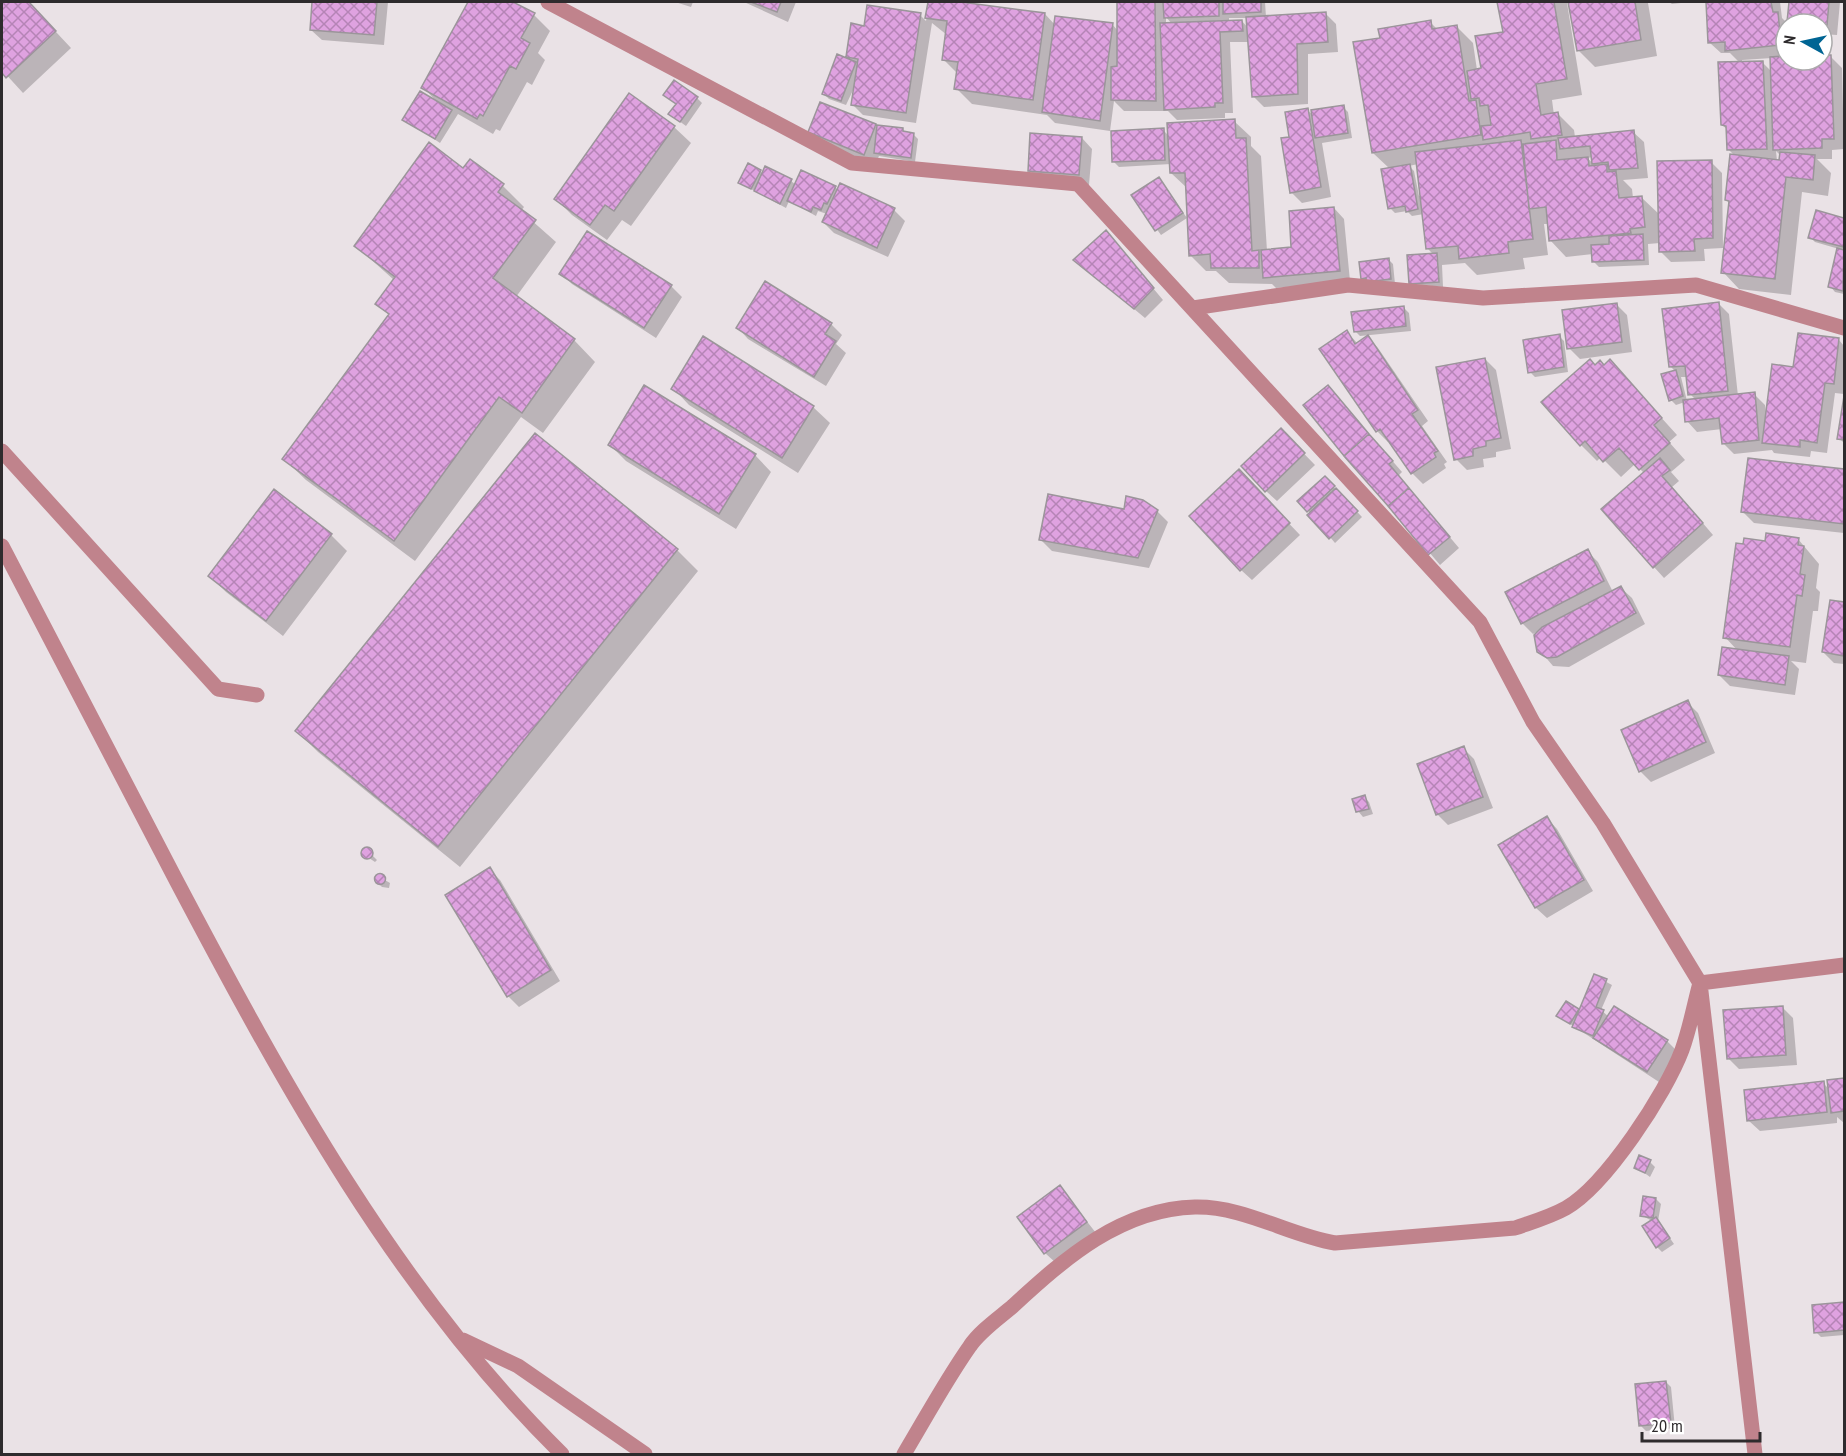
<svg xmlns="http://www.w3.org/2000/svg" width="1846" height="1456" font-family="'PT Sans Narrow',sans-serif">
  <defs>
    <pattern id="building-cross-hatch" width="8" height="8" patternUnits="userSpaceOnUse" patternTransform="scale(1.5)"><rect width="8" height="8" fill="#dfa2e0"/><path d="M0 0l8 8M0 8l8-8" fill="none" stroke="#b584b6"/></pattern>
  </defs>
  <rect width="100%" height="100%" fill="#eae2e6"/>
  <path fill="#0003" fill-rule="evenodd" d="M2,2H28L71,48L23,93L2,70Z
    M313,2H388L384,45L322,40L311,30Z
    M470,2H510L534,15L550,31L538,53L545,60L532,85L527,82L500,131L496,129L493,134L458,114L440,143L404,119L436,101L423,87Z
    M675,2H693L691,7Z
    M744,2H796L788,22Z
    M929,2H949L1045,14L1056,26L1112,24L1118,31V2H1265L1266,17L1325,13L1336,24L1338,52L1308,54V104L1264,107L1253,96L1249,42H1230L1233,113H1225V118L1177,120L1168,111H1124L1114,101L1110,131L1055,123L1047,115L972,104L956,88L958,74L943,59L947,35L932,23L916,123L863,115L852,104L855,86L846,105L829,99L824,94L854,62L847,56L865,27L920,15L926,21ZM1166,17L1172,24H1166ZM1229,18H1248V28L1242,21L1229,22Z
    M1499,2L1567,3L1582,95L1552,100L1554,115L1558,114L1574,130L1575,137L1633,132L1644,142L1648,178L1623,180L1632,189L1633,198L1641,197L1660,215L1711,162L1722,173L1723,248L1704,249L1705,261L1671,262L1660,251V243L1648,244L1649,265L1599,267L1594,262L1593,254L1566,257L1550,240L1549,224H1544L1548,255L1523,258L1525,269L1477,275L1465,263L1442,265L1443,287L1410,284L1434,255L1428,249L1424,214L1412,216L1407,211L1395,213L1390,208V169L1373,153L1382,39L1430,22L1438,30L1457,27L1473,43L1477,70H1483L1504,33ZM1593,157L1594,164L1587,158ZM1418,164L1421,196H1419L1414,171L1409,166Z
    M1570,2H1656L1648,3L1657,56L1595,67L1579,51Z
    M1669,2H1690L1672,4Z
    M1707,2H1780L1782,18L1788,24L1786,60H1822V57H1831L1842,68L1844,149L1832,150V159H1817L1831,173L1828,196L1802,192L1791,295L1739,289L1723,272L1731,204L1726,200L1735,156L1728,149V130L1722,125L1740,63L1730,53H1721L1710,43ZM1772,58V72L1762,62L1742,63V60ZM1776,151L1781,156L1780,161H1777Z
    M1790,2H1840L1837,35L1822,34V24H1791L1789,22Z
    M629,95L674,127L691,143L631,226L622,220L607,240L572,215L556,199Z
    M697,98L702,103L686,126L675,118Z
    M821,104L878,128L902,130L913,134L918,139L915,162L879,156L875,165L820,143L809,132Z
    M1343,107L1348,112L1352,138L1322,143L1331,197L1302,203L1291,192V138L1307,110L1313,115Z
    M1234,121L1251,137V146L1261,156L1267,251L1293,248L1334,208L1344,219L1350,281L1276,288L1272,284L1229,283L1216,271H1206L1190,255L1187,188L1171,173V164L1119,167L1114,162L1163,130L1169,136Z
    M1082,138L1092,149L1089,185L1040,181L1029,170Z
    M470,161L503,186L524,207L521,211L556,242L516,297L574,340L595,362L543,433L521,417L415,561L306,480L284,459L390,316L377,304L394,280L356,246L464,170Z
    M760,171L763,174L791,181L796,185L835,187L838,190L840,185L894,210L905,221L888,257L834,233L823,222L827,214L818,211L816,216L789,201L786,208L740,183Z
    M1159,179L1187,218L1161,235L1133,196Z
    M1817,212L1844,220V294L1835,292L1830,286L1839,249L1815,242L1810,237Z
    M1106,232L1163,300L1145,318L1075,260Z
    M587,233L671,286L682,297L656,338L572,284L561,273Z
    M1388,259L1393,264L1395,284L1368,283L1363,278Z
    M1616,304L1627,315L1632,352L1580,359L1569,348Z
    M1719,304L1729,314L1738,396L1754,394L1765,405L1766,412L1794,368L1839,340L1844,346V394L1835,393L1827,453L1811,451L1810,457L1774,453L1772,450L1734,454L1723,443L1722,429L1697,432L1687,421L1685,402L1676,405L1671,400L1675,371L1670,366ZM1681,377H1688L1690,394L1696,400L1687,401Z
    M1404,308L1409,313L1411,331L1360,336L1355,331Z
    M831,324L842,335L836,344L846,353L826,386L748,339L738,328Z
    M1347,332L1358,344L1368,337L1378,348L1428,421L1422,426L1447,462L1444,464L1446,468L1423,484L1412,473L1390,441L1388,442L1377,431L1321,349Z
    M1559,336L1564,341L1568,372L1535,377L1530,372Z
    M1485,359L1496,370L1511,449L1496,452V457L1483,459L1484,467L1467,470L1456,459Z
    M1610,361L1677,435L1669,442L1685,460L1671,472L1679,481L1672,487L1713,535L1664,578L1654,567L1644,473L1635,464L1621,477L1601,457L1597,461L1581,445L1595,367L1605,366Z
    M673,388L813,407L830,423L798,473L689,405Z
    M1338,398L1402,472L1398,476L1459,548L1440,565L1305,405Z
    M1844,402V443L1839,438Z
    M1281,430L1315,465L1277,501L1266,491Z
    M610,445L755,455L771,472L736,529L626,461Z
    M1749,460L1844,471V533L1754,523L1743,512Z
    M1239,471L1300,535L1252,580L1241,570Z
    M1325,478L1362,517L1335,543L1300,501Z
    M1125,511H1157L1168,522L1149,568L1052,551L1041,540Z
    M331,535L347,551L283,636L226,592L210,576Z
    M1798,539L1819,564L1816,588L1820,592L1818,611H1813L1806,663L1791,661L1799,669L1795,695L1730,686L1719,675L1737,650L1725,637Z
    M677,550L698,571L460,867L318,752L297,731Z
    M1587,551L1598,562L1613,592L1621,588L1632,598L1645,624L1569,667L1553,666L1536,646V636L1540,630L1533,634L1522,623Z
    M1831,602L1844,604V664L1834,663L1823,652Z
    M1687,702L1698,713L1715,753L1651,782L1640,771Z
    M1463,748L1474,759L1493,808L1448,825L1437,814Z
    M1364,797L1369,802L1373,814L1363,817L1358,811Z
    M1547,818L1557,829L1593,891L1547,918L1536,908L1500,845Z
    M366,849L377,860L375,862L363,854Z
    M489,869L500,880L560,981L519,1007L508,996Z
    M378,876L390,883L389,888L382,887L377,882Z
    M1595,976L1612,985L1601,1010L1609,1017L1667,1041L1678,1052L1659,1082L1558,1016L1578,1010L1580,1012Z
    M1782,1007L1793,1018L1797,1065L1739,1069L1728,1058Z
    M1844,1079V1123L1837,1117V1123L1760,1131L1749,1121L1823,1083L1829,1089L1828,1081Z
    M1650,1162L1655,1167L1650,1177L1636,1167Z
    M1060,1187L1096,1233L1056,1263L1045,1253Z
    M1656,1199L1661,1204L1658,1221L1674,1244L1662,1252L1657,1247L1652,1221L1641,1215Z
    M1843,1304L1844,1335L1821,1337L1816,1332Z
    M1666,1382L1671,1387L1675,1428L1646,1431L1641,1426Z"/>
  <path fill="url(#building-cross-hatch)" stroke="#9b959a" stroke-width="1.5" d="M2,2H29L56,31L6,78L2,73Z
    M312,2H377L374,35L310,30Z
    M468,2H513L535,13L521,38L530,43L516,69L510,66L483,116L480,114L477,119L421,88Z
    M751,2H781L777,12Z
    M928,2H961L1045,13L1033,100L954,89L958,62L942,60L947,21L925,18Z
    M1117,2H1155L1156,101L1111,100V67L1117,66Z
    M1163,2H1219V16L1164,18Z
    M1223,2H1261V12L1223,14Z
    M1497,2H1554L1567,79L1536,84L1541,115L1558,112L1562,135L1531,139L1530,132L1483,140L1481,126L1491,125L1488,105L1480,106L1479,98L1471,99L1467,71L1481,68L1475,36L1503,32Z
    M1568,2H1635L1641,40L1577,51Z
    M1706,2H1771L1773,12H1778L1781,45L1725,51V42L1708,43Z
    M1789,2H1829L1827,25L1787,22Z
    M867,5L921,13L906,113L851,105L858,59L846,57L851,23L864,26Z
    M1326,12L1328,42L1297,44L1298,94L1252,97L1246,17Z
    M1055,16L1113,23L1100,121L1042,112Z
    M1242,20L1243,31L1220,32L1223,103H1215V107L1164,110L1160,23Z
    M1431,20L1432,29L1457,25L1469,101L1476,100L1481,135L1372,153L1353,42L1380,38L1378,29Z
    M837,54L856,62L841,101L822,94Z
    M1822,55H1831L1834,139H1822V148L1773,150L1770,57L1786,56V60H1822Z
    M1763,61L1767,149L1727,150L1726,126L1721,125L1718,62Z
    M674,80L698,97L680,122L668,114L676,104L663,95Z
    M420,91L452,110L435,139L402,120Z
    M629,93L675,126L614,211L605,205L590,225L554,199Z
    M820,102L876,124L864,155L808,132Z
    M1344,105L1348,133L1315,138L1311,110Z
    M1308,108L1321,187L1290,193L1281,138L1289,137L1285,112Z
    M1235,119L1236,138H1246L1252,251L1259,250V268H1211L1210,254L1189,256L1185,173H1170L1167,123Z
    M877,125L903,128V131L914,133L911,158L874,153Z
    M1164,128L1165,160L1112,162L1111,131Z
    M1634,130L1638,168L1609,170L1608,162L1592,164L1590,146L1560,149L1558,138Z
    M1030,133L1082,137L1079,175L1028,171Z
    M1521,140L1533,239L1508,242L1509,253L1459,259L1458,246L1426,249L1415,152Z
    M1556,140L1557,160L1588,157L1589,166L1607,164V172L1616,171L1619,198L1642,196L1645,227L1630,229L1631,233L1549,241L1546,207L1529,209L1523,144Z
    M429,142L463,168L470,159L504,184L498,192L536,220L493,278L575,339L522,413L499,397L394,541L282,459L389,314L375,304L395,277L354,246Z
    M1780,152L1815,155L1813,180L1786,177L1775,279L1721,273L1729,201L1725,200L1730,154L1779,160Z
    M1712,160L1713,238L1694,239L1695,251L1659,252L1657,161Z
    M748,163L761,170L751,189L738,183Z
    M1410,164L1418,209L1406,212L1405,206L1388,209L1381,169Z
    M765,166L792,179L780,204L754,191Z
    M801,170L836,186L827,204L824,203L821,210L813,207L811,212L787,201Z
    M1159,177L1183,213L1155,231L1131,195Z
    M840,183L895,208L877,248L822,222Z
    M1334,207L1340,271L1263,278L1261,250L1291,247L1289,211Z
    M1816,210L1844,218V247L1808,238Z
    M1106,230L1154,288L1134,309L1073,260Z
    M587,231L672,285L644,328L559,274Z
    M1643,234L1644,260L1592,262L1591,245L1609,244V236Z
    M1837,248L1844,250L1843,291L1828,287Z
    M1437,253L1439,282L1409,284L1407,255Z
    M1389,258L1391,279L1366,282V278L1361,279L1359,262Z
    M765,281L832,323L825,334L836,341L814,377L736,328Z
    M1719,302L1728,391L1688,395L1685,366L1669,367L1662,309Z
    M1617,303L1622,342L1567,349L1562,310Z
    M1404,306L1406,326L1354,332L1351,312Z
    M1347,330L1355,344L1368,335L1418,410L1412,414L1438,451L1434,453L1436,457L1411,474L1380,429L1376,432L1319,349Z
    M1798,333L1839,338L1834,384L1825,383L1817,443L1800,440V447L1762,443L1772,364L1793,367Z
    M1560,334L1564,367L1528,373L1523,340Z
    M703,336L814,406L782,458L671,389Z
    M1485,358L1501,438L1486,441V446L1473,449V456L1454,460L1436,367Z
    M1590,359L1595,365L1600,360L1604,365L1610,359L1662,418L1654,425L1670,443L1639,470L1619,448L1603,462L1585,441L1580,446L1541,402Z
    M1676,370L1683,396L1669,401L1661,374Z
    M644,385L756,454L719,514L608,445Z
    M1328,385L1369,434L1344,456L1303,405Z
    M1755,392L1759,440L1722,444L1719,418L1685,422L1683,400Z
    M1844,396V440L1837,439Z
    M1281,428L1305,453L1265,492L1241,466Z
    M535,433L678,549L438,847L295,731Z
    M1369,434L1393,461L1389,464L1409,488L1388,506L1344,456Z
    M1660,458L1670,470L1662,476L1703,523L1653,568L1601,509Z
    M1748,458L1844,469V524L1741,512Z
    M1239,469L1290,523L1240,571L1189,516Z
    M1325,476L1335,486L1307,512L1297,501Z
    M1336,488L1358,511L1329,539L1307,515Z
    M1409,488L1450,537L1428,555L1388,506Z
    M274,489L332,534L266,621L208,576Z
    M1048,494L1124,509L1126,496L1143,500L1158,510L1138,558L1039,540Z
    M1766,533L1799,538L1798,545L1804,546L1800,574L1805,575L1802,596L1797,595L1790,647L1723,638L1736,543L1743,544L1744,538L1765,541Z
    M1588,549L1604,581L1521,624L1505,592Z
    M1621,586L1636,613L1557,657L1547,658L1537,652L1534,635L1542,627Z
    M1830,600L1844,602V656L1822,652Z
    M1722,647L1789,656L1785,685L1718,675Z
    M1688,700L1706,742L1639,772L1621,730Z
    M1464,746L1483,797L1436,815L1417,764Z
    M1365,795L1369,809L1356,812L1352,799Z
    M1547,816L1584,880L1535,908L1498,845Z
    M361 853a6 6 0 1 1 12 0a6 6 0 1 1-12 0Z
    M490,867L551,970L507,997L445,895Z
    M374.5 879a5.5 5.5 0 1 1 11 0a5.5 5.5 0 1 1-11 0Z
    M1594,974L1607,979L1596,1007L1604,1010L1593,1036L1572,1027Z
    M1566,1001L1579,1009L1570,1024L1556,1016Z
    M1614,1006L1668,1040L1647,1072L1593,1038Z
    M1783,1006L1786,1055L1727,1059L1723,1010Z
    M1844,1078V1111L1831,1113L1827,1080Z
    M1824,1081L1827,1112L1747,1121L1744,1090Z
    M1639,1155L1651,1160L1645,1173L1634,1168Z
    M1060,1185L1087,1222L1044,1254L1017,1217Z
    M1643,1196L1656,1198L1653,1218L1640,1216Z
    M1656,1217L1670,1238L1656,1248L1642,1226Z
    M1844,1302V1330L1814,1333L1812,1305Z
    M1666,1381L1671,1423L1639,1426L1635,1384Z"/>
  <g fill="none" stroke-linecap="round" stroke-linejoin="round">
    <path stroke="#c0838c" stroke-width="15" d="M2,451L218,689L257,695"/>
    <path stroke="#c0838c" stroke-width="15" d="M548,2L852,163L1078,184L1480,622L1533,722L1603,823L1700,983L1755,1454
      M1193,308L1348,285L1483,298L1696,285L1844,328
      M2,546C60,657 118,769 176,880C283,1083 397,1292 562,1454
      M463,1340L518,1366L645,1454
      M904,1454C925,1419 946,1380 970,1346C980,1331 999,1318 1013,1306C1065,1258 1121,1209 1195,1207C1244,1206 1288,1235 1335,1243L1515,1228C1532,1222 1550,1217 1566,1208C1606,1185 1666,1093 1682,1050C1690,1028 1694,1005 1700,983L1844,965"/>
  </g>
  <rect width="1846" height="1456" fill="none" stroke="#2e2b2d" stroke-width="6"/>
  <g transform="translate(1804 42) rotate(278)"><circle r="28" fill="#ffffff" stroke="#abaaab" stroke-width="1.5"/>
  <path d="M0-4.5L10 22L0 15L-10 22Z" fill="#006594"/>
  <text y="-9" font-size="16" font-weight="bold" text-anchor="middle" fill="#2e2b2d">N</text>
  </g>
  <path d="M1642 1432v9h118v-9" fill="none" stroke="#2e2b2d" stroke-width="3"/>
  <text x="1651" y="1432" font-size="18" fill="#2e2b2d" stroke="#ffffff" stroke-width="4.5" paint-order="stroke">20 m</text>
</svg>
